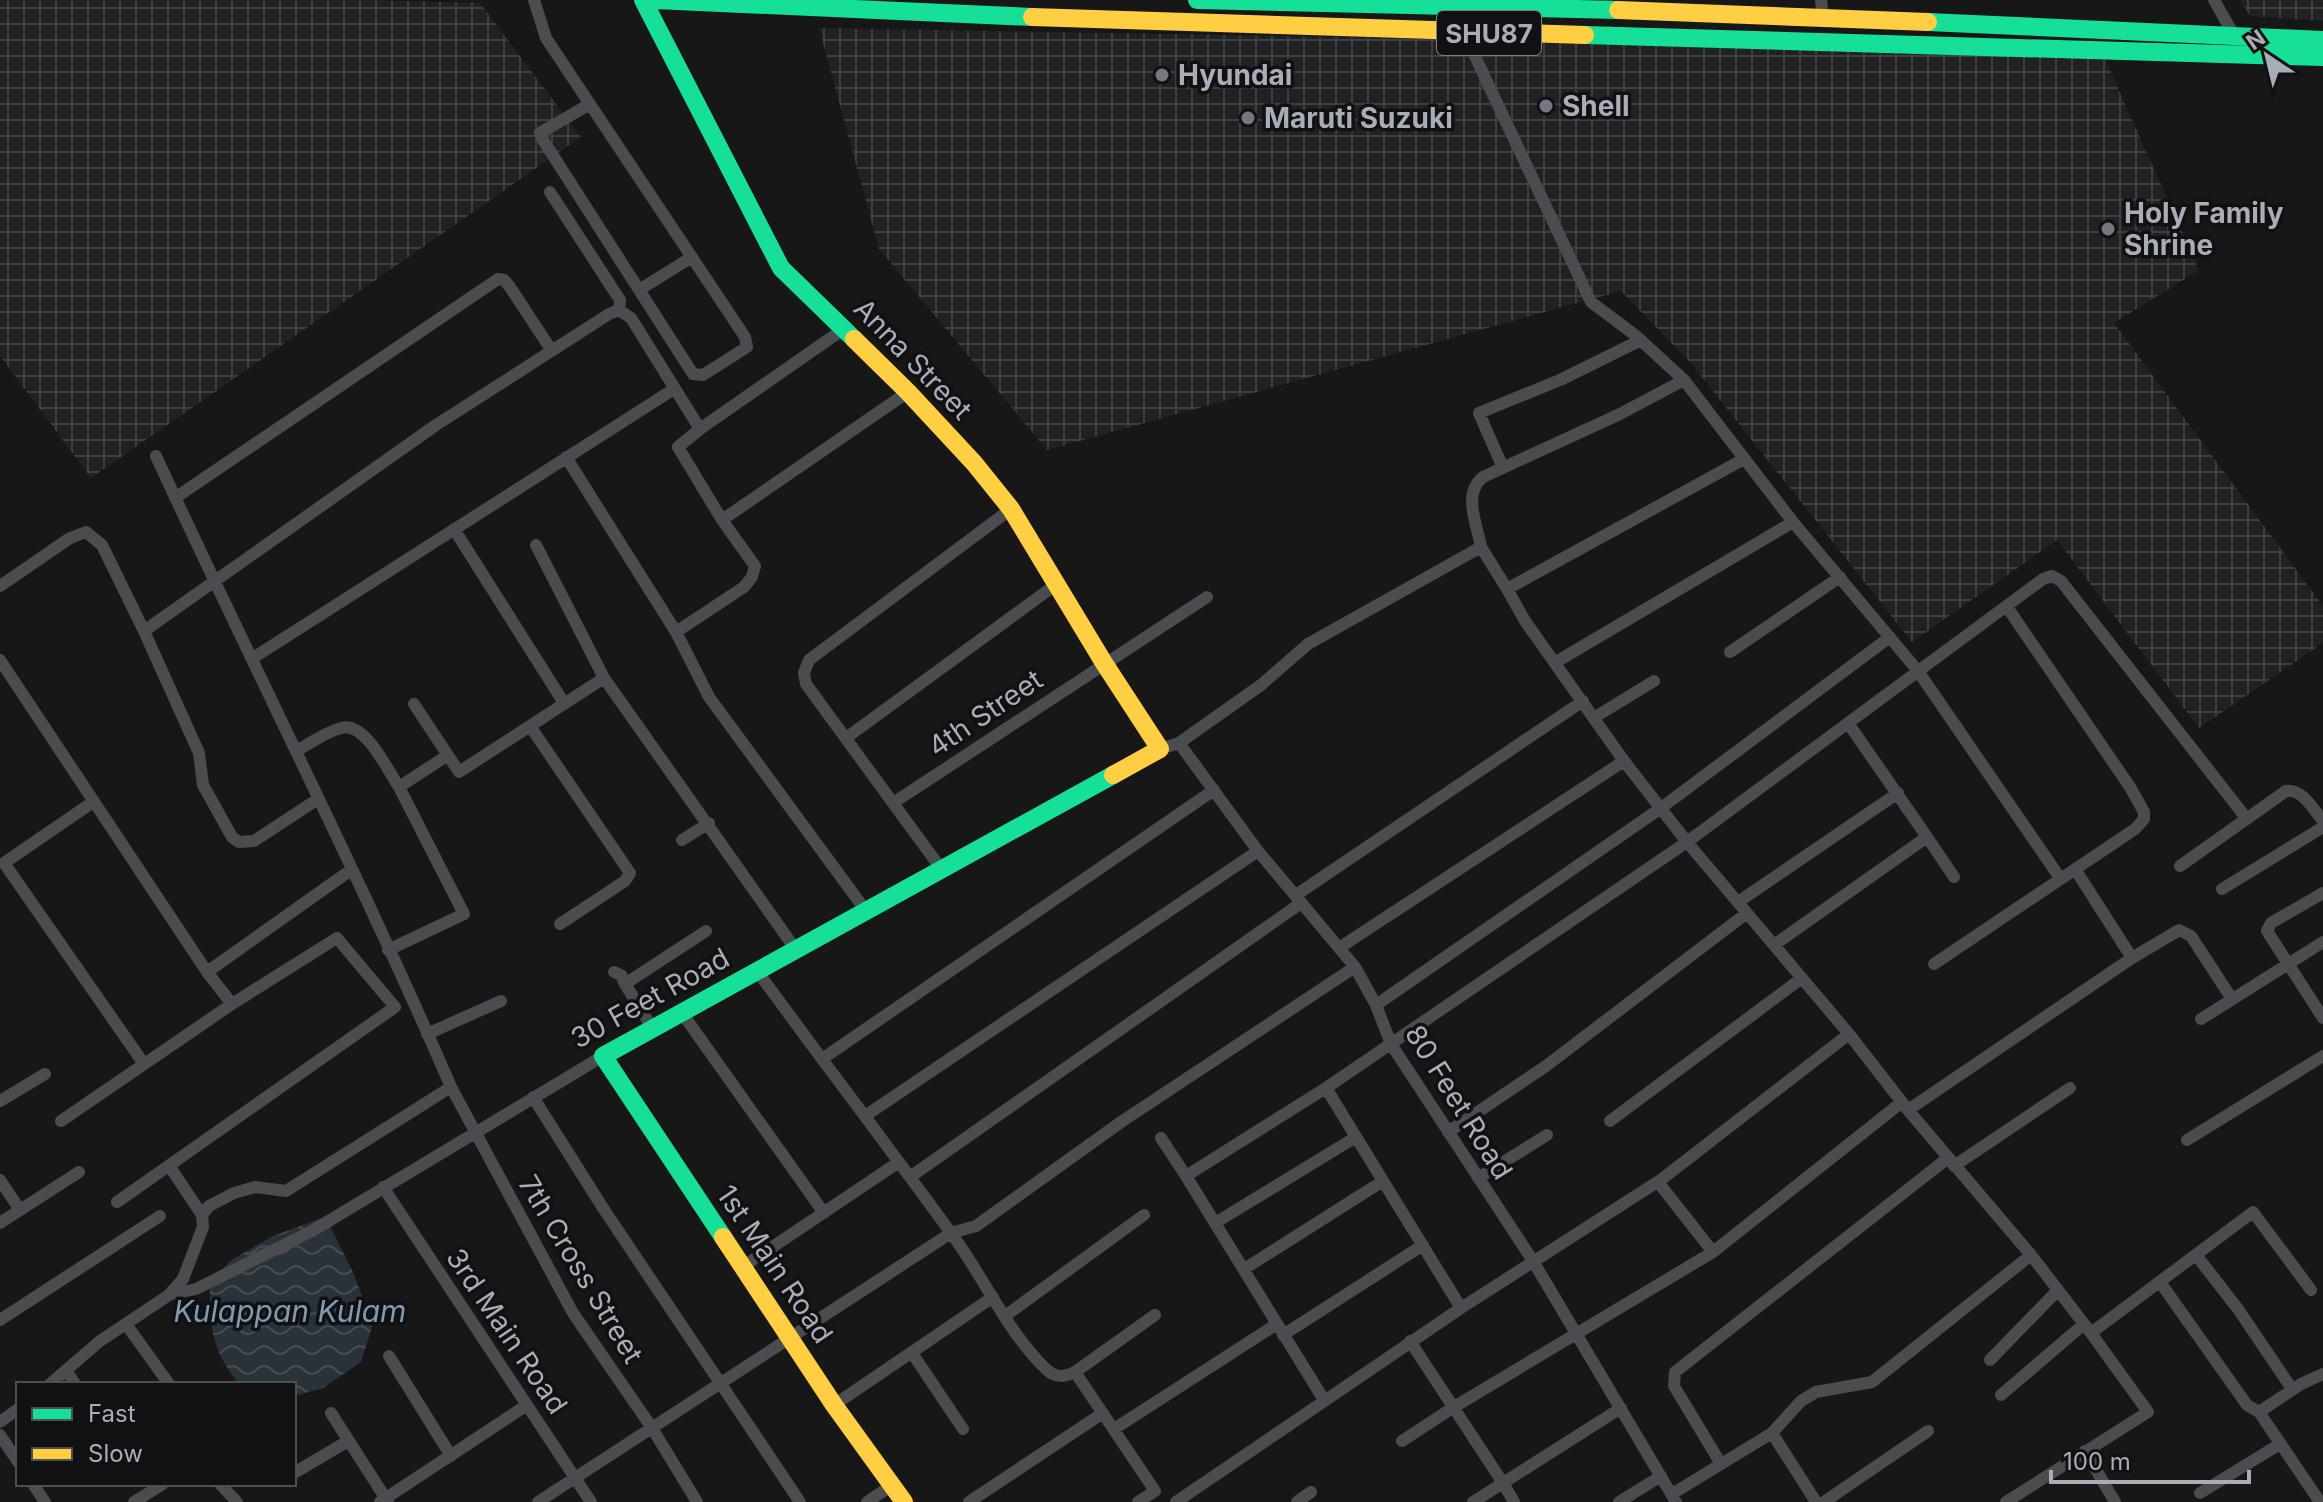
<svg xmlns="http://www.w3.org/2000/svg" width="2323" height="1502" font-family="Inter,sans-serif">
  <defs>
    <pattern id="industrial-grid" width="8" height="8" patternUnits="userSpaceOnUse" patternTransform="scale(2)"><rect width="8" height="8" fill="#212123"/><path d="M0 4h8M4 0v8" fill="none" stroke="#3e3f41"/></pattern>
    <pattern id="water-waves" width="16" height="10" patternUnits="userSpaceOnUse" patternTransform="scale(2)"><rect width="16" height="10" fill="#2a3239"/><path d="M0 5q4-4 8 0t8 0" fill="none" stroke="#464d54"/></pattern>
  </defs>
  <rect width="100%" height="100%" fill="#171717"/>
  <path fill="url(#industrial-grid)" d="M0,0H369L480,3L581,137L91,478L0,356Z
    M2240,0H2323V21L2250,16Z
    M819,28L2101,50L2199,270L2114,323L2323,606V643L2199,728L2057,540L1912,642L1689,361L1621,291L1047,450L879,249Z"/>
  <path fill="url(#water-waves)" d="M322,1218L330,1226L352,1270L373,1324L361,1362L323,1388L294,1396V1384H239C212,1351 209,1324 210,1283L231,1260L273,1236Z"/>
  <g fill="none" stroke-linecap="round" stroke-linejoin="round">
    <path stroke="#4b4c50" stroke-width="12" d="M534,0L546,38L745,337L747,347L703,375L693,374L543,140L540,133L590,104
      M1821,0L1823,17
      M2214,0L2235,37
      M550,192L616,294L620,300L619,310
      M639,290L692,257
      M1684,380L1793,522L1918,671L2060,878
      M700,429L678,447L722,520
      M156,456C253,667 359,874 451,1087
      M566,457L676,632L744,587L752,577L755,566L722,520L908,392
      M1744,459L1507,589L1525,621L1624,761L1687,842L2043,579L2052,576L2061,581L2247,819
      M1503,468L1479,413L1560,380L1641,340
      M175,498L498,279L504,280L510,287L552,351
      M454,529L564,703
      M536,545L604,678
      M1481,547L1507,589
      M0,586L70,538L86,532L102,545L144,631L436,425L609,314L619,310L631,318L700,429L845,328
      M144,631L199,753L203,785L232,837L239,842L254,841L318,799
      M676,632L709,697L866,911
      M1730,652L1840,577
      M253,658L674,389
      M0,660L207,972
      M1556,662L1793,522
      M414,704L459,772L604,678L796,950
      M1595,717L1654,681
      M530,726L630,873L625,881L560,924
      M846,738L1058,583
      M1179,743L1258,851L1355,967L1376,1005L1391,1044L1533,1261L1676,1502
      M1160,749L1179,743L1261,685L1308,644L1481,547C1477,524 1462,494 1483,477L1620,414L1684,380L1635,335L1591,302L1464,33
      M296,751C310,744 325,732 341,728C365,721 387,769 399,787
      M93,802L4,863L144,1064
      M893,803L1207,597
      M1927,837L1954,877
      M682,840L709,823
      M2180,866L2286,791C2303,789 2313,809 2323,821
      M2075,869L2132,958
      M942,870L806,684L804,673L809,660L1011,509
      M2222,889L2323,827
      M2323,893L2271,923L2267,931L2323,1018
      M1296,895L1583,701
      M1738,902L1898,793
      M1774,945L1927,837L1848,723
      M1339,948L1624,761
      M388,950L464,914L399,787L448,755
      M1934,964L2135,829L2144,819V812L2130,787L2007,607
      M757,971L822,1059
      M614,972L621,975L625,984
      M232,1004L207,972L351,870
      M1376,1005L1661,808L1890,637
      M682,1013L824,1213
      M2201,1019L2323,942
      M653,1029L625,984L706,931
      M427,1034L501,1001
      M1849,1034L1908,1110L2132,958L2179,930L2191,936L2232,999
      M1326,1088L1687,842L1849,1034L1662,1179L1461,1308
      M533,1097L603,1208L800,1502
      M0,1101L45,1074
      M1908,1110L2031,1255L2091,1333
      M865,1116L1258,851
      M61,1121L232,1004L337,938L395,1007L117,1202
      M1610,1121L1802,978
      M1448,1132L1546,1066L1747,913
      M1161,1138L1186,1176
      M2187,1140L2323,1056
      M1954,1166L2070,1088
      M170,1167L202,1215
      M910,1177L1301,903
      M1478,1178L1547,1135
      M0,1180L20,1210
      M1658,1182L1713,1252L1902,1102
      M383,1187L591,1502
      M0,1223L79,1172
      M1215,1223L1356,1137
      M2196,1255L2238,1309L2292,1389
      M744,1266L899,1162
      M1244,1269L1383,1181
      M2160,1282L2247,1405L2259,1412L2320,1502
      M169,1295L196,1289L312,1231L603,1056
      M1155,1315L1075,1372C1064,1377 1056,1378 1047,1370C1009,1334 986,1282 956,1240C912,1179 867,1119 822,1059L1214,790
      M1005,1316L1144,1215
      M0,1320L160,1216
      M126,1324L169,1384
      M1283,1335L1423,1245
      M1410,1341L1503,1483L1473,1502
      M912,1353L963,1429
      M389,1356L451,1456
      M1990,1360L2058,1290
      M66,1370L75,1384
      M1075,1372L1155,1491L1138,1502
      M50,1384L100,1341L169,1295L183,1279L203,1227L202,1215L209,1206L234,1193L255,1187L286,1191L451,1087L573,1313L652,1428L697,1502
      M2001,1395L2084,1324
      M834,1405L993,1297
      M2259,1412L2301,1384L2323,1374
      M331,1413L388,1502
      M0,1422L18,1409
      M1114,1429L1277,1324
      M1772,1433L1801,1401L1816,1392L1872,1382L2031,1255
      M0,1435L18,1462
      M1402,1441L1454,1407L1713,1252
      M2085,1451L2115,1502
      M1721,1464L1674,1386L1675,1372L1948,1158
      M294,1473L348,1441
      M33,1484L45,1502
      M220,1484L237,1502
      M2200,1493L2280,1444
      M1672,1494L1772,1433L1816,1502
      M134,1502L163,1484
      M380,1502L527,1405
      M538,1502L951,1233L976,1226L1121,1122L1355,967
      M867,1502L891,1486
      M969,1502L1103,1413
      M1176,1502L1461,1308L1326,1088L1186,1176L1324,1400
      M1297,1502L1311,1492
      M1514,1502L1503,1483L1621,1408
      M1619,1502L1661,1476
      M1824,1502L1928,1431
      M2006,1502L2148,1412L2091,1333L2253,1212L2311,1290"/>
    <path stroke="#16e098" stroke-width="18" d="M643,0L781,268L854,339
      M655,0L1032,17
      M1197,0L1618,10
      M1928,22L2323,40
      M1585,35L2323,57
      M723,1237L603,1056L1113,775"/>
    <path stroke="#ffcf43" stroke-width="18" d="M1618,10L1928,22
      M1032,17L1585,35
      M854,339L908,392L974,463L1011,509L1104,663L1160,749L1113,775
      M723,1237L834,1405L904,1502"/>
  </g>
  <g fill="#757880" stroke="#111113" stroke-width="3">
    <circle cx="1162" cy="75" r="8"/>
    <circle cx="1546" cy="106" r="8"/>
    <circle cx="1248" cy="118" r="8"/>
    <circle cx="2108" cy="229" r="8"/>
  </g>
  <g text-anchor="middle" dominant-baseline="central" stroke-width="7" stroke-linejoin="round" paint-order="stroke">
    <rect fill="#111113" stroke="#7b7e86" stroke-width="2" x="1437" y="11" width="104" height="44" rx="6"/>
    <g font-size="26" font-weight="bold" fill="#a8adb8">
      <text x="1489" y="33">SHU87</text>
    </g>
    <g font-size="28" font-weight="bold" fill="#a8adb8" stroke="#111113" text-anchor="start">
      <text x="1178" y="75">Hyundai</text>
      <text x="1562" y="106">Shell</text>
      <text x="1264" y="118">Maruti Suzuki</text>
      <text x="2124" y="213">Holy Family<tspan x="2124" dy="32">Shrine</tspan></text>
    </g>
    <g font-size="28" fill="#a8adb8" stroke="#111113">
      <text transform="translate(913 359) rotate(46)">Anna Street</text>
      <text transform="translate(985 713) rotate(-34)">4th Street</text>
      <text transform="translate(650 998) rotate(-29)">30 Feet Road</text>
      <text transform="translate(1459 1102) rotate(58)">80 Feet Road</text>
      <text transform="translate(775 1264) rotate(56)">1st Main Road</text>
      <text transform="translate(581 1269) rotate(59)">7th Cross Street</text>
      <text transform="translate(507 1331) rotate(56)">3rd Main Road</text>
    </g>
    <g font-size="30" font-style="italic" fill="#7f9bb3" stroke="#111113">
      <text x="290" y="1311">Kulappan Kulam</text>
    </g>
  </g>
  <rect x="16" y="1382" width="280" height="104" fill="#111113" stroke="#4d4f55" stroke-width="2"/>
  <rect x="32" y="1408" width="40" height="12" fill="#16e098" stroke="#4d4f55" stroke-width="2"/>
  <text x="88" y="1422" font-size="24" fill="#a8adb8">Fast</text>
  <rect x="32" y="1448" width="40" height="12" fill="#ffcf43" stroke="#4d4f55" stroke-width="2"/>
  <text x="88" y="1462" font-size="24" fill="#a8adb8">Slow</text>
  <g transform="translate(2267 56) rotate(325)" stroke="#111113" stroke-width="6" paint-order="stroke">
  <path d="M0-6L14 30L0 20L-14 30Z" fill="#a8adb8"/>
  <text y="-12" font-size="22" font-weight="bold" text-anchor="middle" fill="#a8adb8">N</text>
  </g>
  <path d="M2051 1470v12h198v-12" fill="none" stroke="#a8adb8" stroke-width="4"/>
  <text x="2063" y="1470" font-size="24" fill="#a8adb8" stroke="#111113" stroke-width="6" paint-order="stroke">100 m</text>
</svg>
